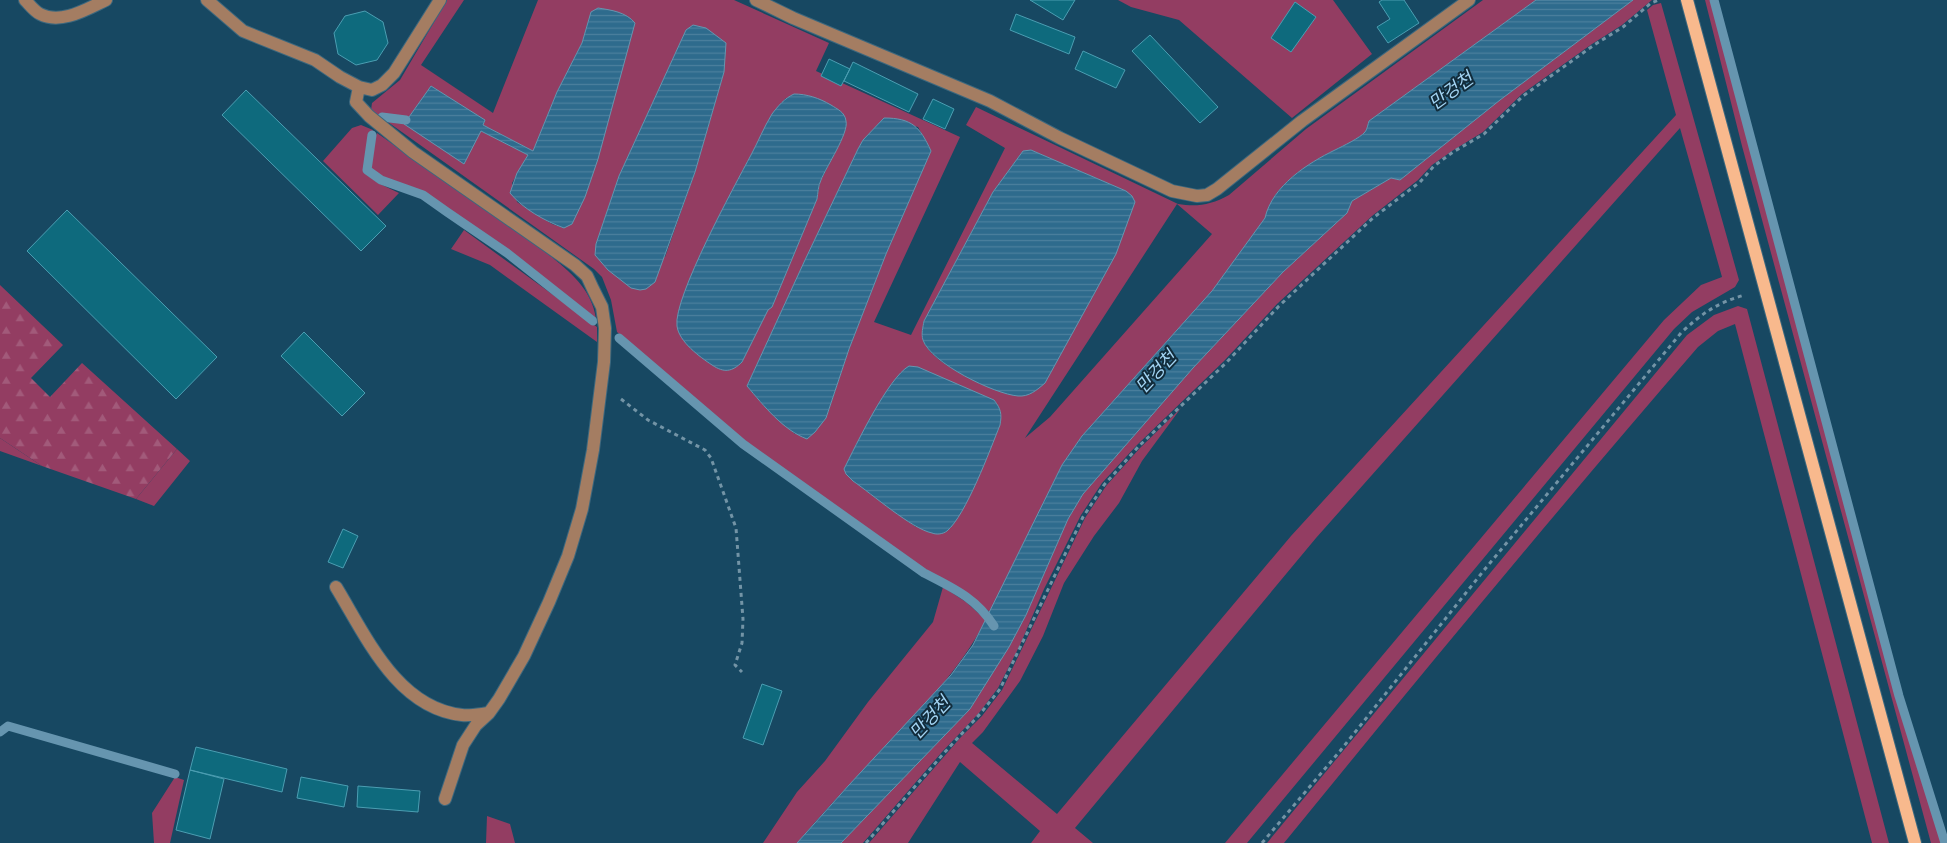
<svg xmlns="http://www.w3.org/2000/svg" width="1947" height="843" font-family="'Fira Sans Condensed','Noto Sans KR',sans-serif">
  <defs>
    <pattern id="forest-firs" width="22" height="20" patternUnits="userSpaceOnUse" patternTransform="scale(1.25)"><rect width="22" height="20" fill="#933d62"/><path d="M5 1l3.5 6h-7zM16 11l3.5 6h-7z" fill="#a25a7a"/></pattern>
    <pattern id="water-rules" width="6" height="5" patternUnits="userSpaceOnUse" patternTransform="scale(1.25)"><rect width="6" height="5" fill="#2e6b8d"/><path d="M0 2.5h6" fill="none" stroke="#4c819e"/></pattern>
  </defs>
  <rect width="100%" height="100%" fill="#174862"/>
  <path fill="#933d62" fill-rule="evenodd" d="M447,0H464L421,65L493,113L538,0H734L829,43L816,71L960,137L874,322L911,335L1005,148L966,125L976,107L1178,204C1197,207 1211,205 1229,195L1306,129L1483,0H1536L1369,121C1368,124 1367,130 1365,132C1360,138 1343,146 1335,150C1309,163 1271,186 1266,217L1212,291L1082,436L1062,465L990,612L954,585L925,570L744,443L617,332L611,300L602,277L594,269L371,110L372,103L400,80ZM591,12L564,228L552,224L517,202L512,183L528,155L481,131L404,124L431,86L485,121L483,125L533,151L557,92L582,43ZM686,30L724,72L695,172L665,257L596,244L619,176ZM786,98L841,141L820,182L817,199L772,307L768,309L742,362L679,310L687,287L725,205L773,113ZM884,118L918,127L931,151L886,254L849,349L826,418L795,434L765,407L747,386L805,260L858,149L863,140ZM1031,150L1126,191L1017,396C992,389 932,366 923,340C921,334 923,326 924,321L993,192L1023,151ZM1177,204L1212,234L1050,417L1025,438ZM938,377L994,400C1001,409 1002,414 1000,425L972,491L916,527L853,481Z
    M1118,0H1333L1372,54L1292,118L1179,20L1131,7Z
    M1633,0H1652L1622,25L1592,44L1522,94L1483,132L1452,151L1432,165L1418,180L1372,216L1277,304L1224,361L1137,445L1102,483L1081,515L1044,589L1020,645L998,688L979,713L942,752L863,843H841L970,709L1009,647L1026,615L1068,519L1083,494L1193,368L1283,272L1347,213L1352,201L1391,178L1400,180L1500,100Z
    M1705,0H1712L1897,697L1943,843H1931L1742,146Z
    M1661,3L1739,280L1735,287L1692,312L1674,329L1247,843H1225L1664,320L1701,285L1722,277L1680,128L1316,538L1075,828L1093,843H1031L1040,831L960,762L908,843H869L961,737L982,716L1002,690L1085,518L1106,486L1140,448L1181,408L1142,461L1119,503L1094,536L1064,583L1043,636L1020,681L983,732L972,743L1057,814L1291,536L1676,115L1647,10L1653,5Z
    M361,125L373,130L369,137L363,172L378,183L399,193L378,215L323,161L352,128Z
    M377,133L548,254C570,272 592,289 596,319C541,277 486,231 426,194C409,184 388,182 370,170L374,141Z
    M464,230L597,327V342L490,265L451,249Z
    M1738,306L1747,309L1889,843H1872L1735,324L1718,331L1698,347C1557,510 1420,676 1284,843H1267L1687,335L1714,315Z
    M0,438L42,466L0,451Z
    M177,449L190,461L154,506L136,499Z
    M943,587L966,602L986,620C959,671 923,707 884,747C855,779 825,810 797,843H763L797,792L825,761L868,702L933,622Z
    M175,777L184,780L170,843H154L152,813Z
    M487,816L510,824L515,843H486Z"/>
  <path fill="url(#forest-firs)" d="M0,285L63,345L31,378L50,397L82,363L177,449L136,499L42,466L0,438Z"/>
  <path fill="url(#water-rules)" stroke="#6695af" d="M1536,0H1633L1500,100L1400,180L1391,178L1352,201L1347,213L1283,272L1193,368L1083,494L1068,519L1026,615L1009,647L970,709L841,843H797L849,785L951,675L973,645L1062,465L1082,436L1212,291L1265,218C1272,186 1308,163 1335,150C1343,146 1360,138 1365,132C1367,130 1368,124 1369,121Z
    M598,8C611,10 626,12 635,23L598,159L585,197L572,224L564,228C545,221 523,209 510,193L517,173L528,155L481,131L464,164L404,124L431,86L485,120L483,125L533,151L557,92L582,43L591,12Z
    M693,25L706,28L726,43L724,72L695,172L655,282L646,289L640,290L631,288L608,270L595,255L596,244L619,176L686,30Z
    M794,94C807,94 819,98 831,105C837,109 845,112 846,121C849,133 826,167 821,180C818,186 818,193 817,199L772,307L768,310L742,362C732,372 724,373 712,365C700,357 679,342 677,326C673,298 735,185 751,155C758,142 764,127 772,114C778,106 785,98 794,94Z
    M884,118C912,118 920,127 931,151L886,254L849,349L826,418L815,432L807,439C783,430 764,406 747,386L805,260L858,149L863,140Z
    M1031,150L1126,191L1132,196L1135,202L1116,254L1045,383C1037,390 1029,397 1018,396C994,394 931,363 923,340C921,334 923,327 924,321L993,192L1023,151Z
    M909,366L918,367L994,400C1001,409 1002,414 1000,425C990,450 966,515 947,531C943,534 937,535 932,533C912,529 872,494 853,481L846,474L844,469C856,445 888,378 909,366Z"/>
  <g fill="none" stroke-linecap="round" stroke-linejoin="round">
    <path stroke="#6695af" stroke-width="9" d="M1714,0L1899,696L1945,843
      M382,117L406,120
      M372,135L367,170L381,180L423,195L447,212L507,253L593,321
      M619,338L743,444L924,573C953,588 976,598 994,626
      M0,732L8,726L175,774"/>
  </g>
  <path fill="#0e6a7d" stroke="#4b9eb2" d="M1030,0H1075L1063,20Z
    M1382,0H1404L1419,23L1388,43L1377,27L1390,19L1379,2Z
    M1295,2L1316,17L1291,52L1271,38Z
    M365,11L383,22L388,43L377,60L356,65L338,54L334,33L345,16Z
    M1016,14L1075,37L1069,54L1010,30Z
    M1150,35L1218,107L1200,123L1132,51Z
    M1083,51L1125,70L1116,88L1075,69Z
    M829,59L850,69L841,86L821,76Z
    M853,62L918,94L909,112L844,81Z
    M246,90L386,226L361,251L222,115Z
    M933,99L954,109L945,129L923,119Z
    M67,210L217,357L176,399L27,251Z
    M304,332L365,393L342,416L281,356Z
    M343,529L358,536L343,568L328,562Z
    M762,684L782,691L763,745L743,738Z
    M196,747L287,769L282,792L190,770Z
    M190,770L224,779L210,839L176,830Z
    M301,777L348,786L344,807L297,798Z
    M358,786L420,791L418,812L357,807Z"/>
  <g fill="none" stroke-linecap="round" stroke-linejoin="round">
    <defs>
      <path id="minor" d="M25,0C29,4 34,11 40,14C61,25 87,9 106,0
        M207,0L243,31L315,60L340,77L359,87L372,90L382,85L394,73L440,0
        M756,0L793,18L990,101L1060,138L1172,191L1197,196L1207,195L1217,189L1302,121L1469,0
        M359,87L356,102L369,116L413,152L575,265L587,276L593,289L602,307L605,328L604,362L593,450L582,509L568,556L549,602L524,656L499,699L489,713L476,725L463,745L445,799
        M336,587C366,636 397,708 462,715C470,716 480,714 489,713"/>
      <path id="major" d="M1687,0L1915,843"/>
    </defs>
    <use href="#minor" stroke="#3d687e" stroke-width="14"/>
    <use href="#major" stroke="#3d687e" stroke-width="14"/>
    <path stroke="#7394a6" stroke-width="3" stroke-dasharray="4 4" stroke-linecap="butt" d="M621,399L648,420L705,450L711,458L736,528L743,619L742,643L735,665L742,672
      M866,843L944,753L980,714L1000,689L1083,517L1104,485L1139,446L1226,363L1279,306L1373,218L1420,182L1434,166L1453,152L1484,134L1523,96L1594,45L1623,27L1651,3L1659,0
      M1262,843L1340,751L1485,569L1681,333C1701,314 1718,302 1745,295"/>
    <use href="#minor" stroke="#a47d62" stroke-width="12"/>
    <use href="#major" stroke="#f8b98d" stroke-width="12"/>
  </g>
  <g text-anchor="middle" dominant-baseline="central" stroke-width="4" stroke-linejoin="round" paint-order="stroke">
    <g font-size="18" font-style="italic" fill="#a4d5f4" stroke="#122c3b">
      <text transform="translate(1451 91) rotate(-36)">만겅천</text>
      <text transform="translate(1156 372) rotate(-47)">만겅천</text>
      <text transform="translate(930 718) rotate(-47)">만겅천</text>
    </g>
  </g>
</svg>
